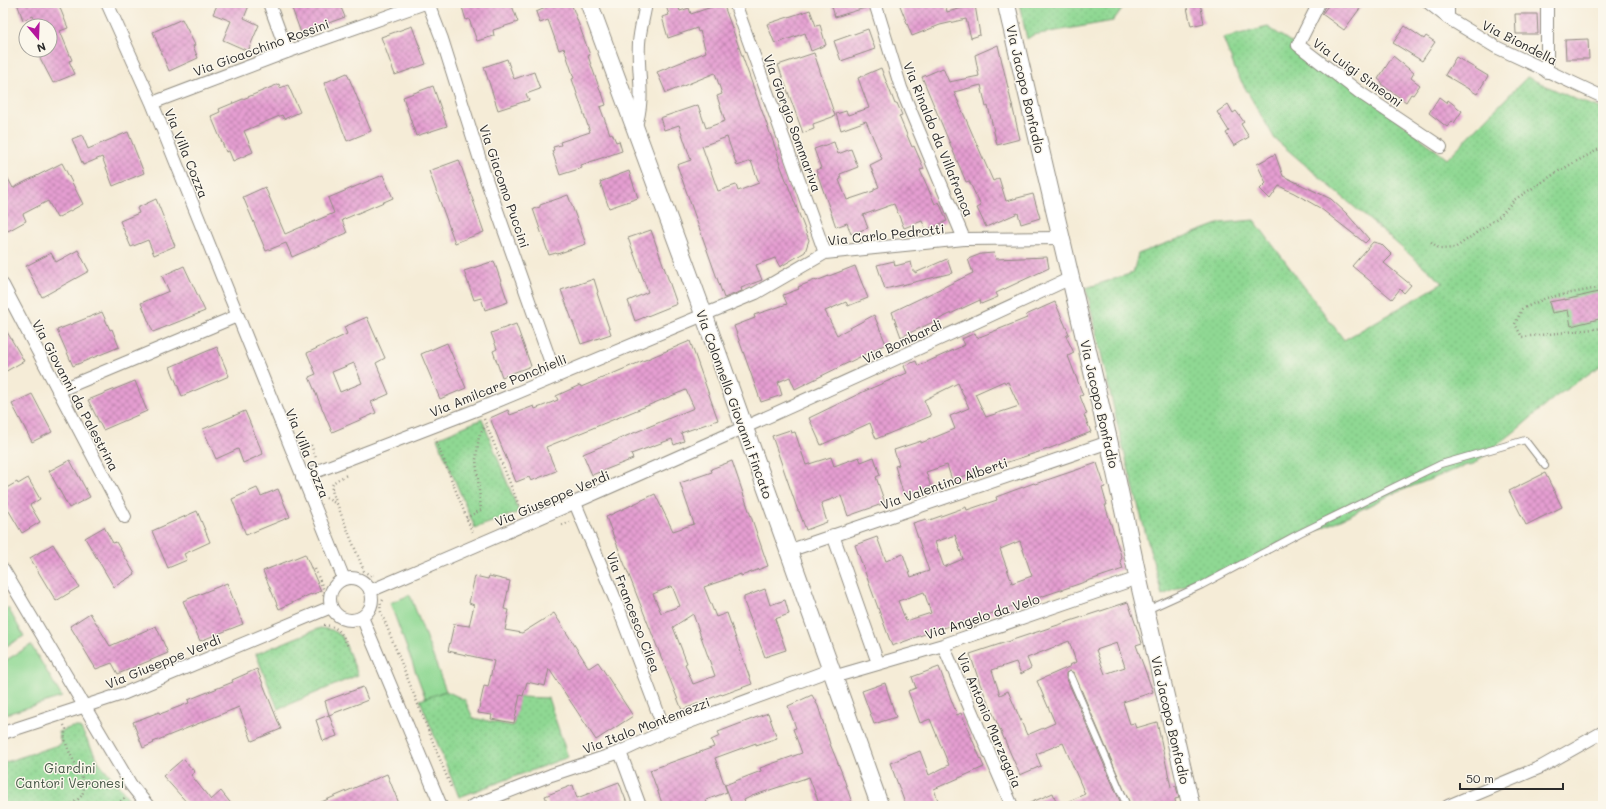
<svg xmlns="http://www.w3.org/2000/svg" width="1606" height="809" font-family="Mali,sans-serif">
  <defs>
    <pattern id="park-dots" width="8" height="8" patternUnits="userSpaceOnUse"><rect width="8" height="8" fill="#8fd893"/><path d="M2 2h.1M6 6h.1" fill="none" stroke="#7cba7f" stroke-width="1.8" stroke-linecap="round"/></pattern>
    <pattern id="building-cross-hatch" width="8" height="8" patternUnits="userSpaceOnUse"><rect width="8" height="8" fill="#e59ed1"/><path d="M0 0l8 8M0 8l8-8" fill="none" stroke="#ba81aa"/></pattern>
  </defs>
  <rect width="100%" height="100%" fill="#fbf7ec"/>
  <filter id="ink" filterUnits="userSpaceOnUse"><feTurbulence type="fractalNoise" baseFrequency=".025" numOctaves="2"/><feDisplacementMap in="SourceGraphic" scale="8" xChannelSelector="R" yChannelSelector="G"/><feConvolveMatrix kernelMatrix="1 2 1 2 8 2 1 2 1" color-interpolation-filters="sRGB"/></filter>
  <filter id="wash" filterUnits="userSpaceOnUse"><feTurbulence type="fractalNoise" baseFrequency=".012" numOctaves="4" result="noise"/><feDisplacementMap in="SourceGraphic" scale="16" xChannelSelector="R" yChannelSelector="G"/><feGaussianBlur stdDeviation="0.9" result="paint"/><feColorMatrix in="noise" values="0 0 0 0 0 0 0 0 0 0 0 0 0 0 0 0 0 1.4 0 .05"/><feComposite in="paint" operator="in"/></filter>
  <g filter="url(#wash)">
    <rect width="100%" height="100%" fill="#f5ecd7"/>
    <path fill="#8fd893" stroke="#5d825f" d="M410,595L446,691L439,693L437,729L390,603Z
      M8,608L24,636L3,648V611Z
      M31,645L62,697L3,715V662Z"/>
    <path fill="url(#park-dots)" stroke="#5d825f" d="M1019,3H1126L1113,21L1033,35L1027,39Z
      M1268,27L1344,77L1447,159L1527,77L1577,100L1603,109V364L1555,397L1519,428L1471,466L1467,465L1395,493L1285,546L1162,595L1123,448L1086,288L1133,273L1138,254L1221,223L1254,220L1344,340L1443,283L1275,139L1237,74L1223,38Z
      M482,419L519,512L475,528L437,438Z
      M320,628L332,630L342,636L358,675L278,709L256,654Z
      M446,691L465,700L473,718L513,726L519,697L548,698L568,757L459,797L420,700Z
      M72,727H78L81,729L99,762L135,806H3V763L61,744L58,732Z"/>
    <g id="blocks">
      <path fill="url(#building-cross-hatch)" fill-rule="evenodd" d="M17,3H58L68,28L60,31L72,60L69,61L75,74L53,83L39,56L41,55L39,50H50V26H37L33,16L23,20Z
        M218,3H250L244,18L259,25L248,51L223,40L231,21L213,14Z
        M290,3H339L345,17L301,33Z
        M473,3H511L518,22L493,30L494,36L477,41L469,19L466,20L462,7Z
        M541,3H571L590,55L588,56L601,93H602L606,105L600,107L610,134L612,133L616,142L619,141L622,151L581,165L582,168L560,175L552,151L554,150L553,147L561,145L560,142L590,132L572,79L574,78L564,48L559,50L548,20L540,23L536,12L543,9Z
        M665,3H677L680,11L689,8L691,14L723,3L779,158L778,159L809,240L805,252L780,267L775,258L756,265L762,280L741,288L742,291L724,298L677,165L691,160L679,125L664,130L660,118L698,105L706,128L725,121L717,96L722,94L715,73L666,93L657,72L706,52L700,31L698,32L697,28L668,38L662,17L669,15ZM727,137L737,166L751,161L759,183L738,191L736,185L718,191L702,146Z
        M831,3H868V7L835,17Z
        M899,3H945L947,12L975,5L980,35L971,38L966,19L940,25L912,36Z
        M1186,3H1200L1204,23L1191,26Z
        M1330,3H1364L1344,30L1322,14Z
        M810,10L816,26L820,25L826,45L811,51L805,33L775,44L767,24Z
        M1515,14H1537L1538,34H1516Z
        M182,19L195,45L193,46L198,58L169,71L153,32Z
        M412,26L426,64L395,75L381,37Z
        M1405,26L1424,39L1426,36L1435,42L1422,61L1393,43Z
        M868,29L875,49L841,61L834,41Z
        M1588,39L1589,59H1566L1565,40Z
        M998,45L1020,139L997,145L988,106L986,107L981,85L954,92L993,181L999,178L1006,201L1033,194L1040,218L1021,224L1018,213L986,227L977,208L981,206L969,181L966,182L922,77L943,68L949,82L979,76L975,55Z
        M814,53L835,116L813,124L814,129L803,133L778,65Z
        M1393,56L1414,73L1411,78L1420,85L1413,95L1411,94L1406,102L1381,84L1382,82L1378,79Z
        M1456,57L1488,76L1477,94L1445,75Z
        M507,59L514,79L534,72L540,89L526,94L529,100L498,110L484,67Z
        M881,68L895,104L897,103L902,115L899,116L912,147L914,146L924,169L920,170L935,204L939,202L947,221L926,230L922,221L904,228L894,204L863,215L868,228L851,234L847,223L836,227L816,170L821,168L814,149L834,142L838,154L851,149L858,167L840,174L841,179L839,180L847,200L874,191V189L879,187L870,165L882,159L866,121L841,130L836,114L846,111L848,115L869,108L858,78Z
        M347,73L371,131L347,141L324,83Z
        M279,84L280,88L288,85L300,112L284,119L282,115L244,131L253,152L233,161L229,151L226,152L211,116L220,112L219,109Z
        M433,86L447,126L416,136L403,97Z
        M1439,97L1447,103L1448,100L1462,111L1454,123L1452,121L1447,127L1429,113Z
        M1228,104L1233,113L1236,111L1244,122L1241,124L1249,137L1234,146L1226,133L1229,131L1217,112Z
        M128,132L144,173L113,186L102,157L83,165L72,139L82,135L88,149Z
        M1275,154L1283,176L1331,199L1347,214L1369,239L1365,243L1320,208L1294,193L1279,186L1270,199L1260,189L1266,183L1257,164Z
        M459,160L484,232L455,243L429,171Z
        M62,163L83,204L57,218L48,201L23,214L26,221L8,231L3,222V169L13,188Z
        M629,171L638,198L609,208L600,182Z
        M383,175L393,198L342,220L347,233L292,257L286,243L266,251L243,197L265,187L285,234L334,213L328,198Z
        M568,195L586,244L557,254L556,253L549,255L533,209L540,207V205Z
        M156,199L175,246L154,255L148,240L131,247L120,221L139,213L137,208Z
        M651,230L677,304L635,321L628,301L648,292L628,238Z
        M1373,242L1381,244L1392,255L1384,263L1411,285L1404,293L1400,289L1392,299L1352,266Z
        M78,250L89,271L42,297L26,266L51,253L56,262Z
        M994,253L996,259L1047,257L1049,268L996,293L998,297L981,304L980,300L901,337L892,312L973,273L968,259L981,254Z
        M947,259L952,273L885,289L877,265L894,261L895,266L911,262L913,271H915V273Z
        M494,261L508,302L485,310L481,298L474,300L464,271Z
        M184,266L205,311L153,332L141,303L169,291L162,276Z
        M855,266L868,298L848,306L846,302L825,311L837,335L874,315L886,344L795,389L790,377L778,382L782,395L761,402L734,326L755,318L754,315L787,304L783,295L799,289L798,287L815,280L816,281Z
        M594,279L598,292L597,293L611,334L581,344L561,290Z
        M1598,292L1603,318L1571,326L1568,310L1552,313L1549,302L1565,299V300Z
        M1055,302L1069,334L1066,336L1074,353L1068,356L1083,395L1080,396L1087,414L1084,415L1091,432L1048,449L952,480L947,465L926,472L931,487L904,496L895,466L899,465L894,450L921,441V443L955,429L950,416L969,408L958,383L924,400L931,416L876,439L870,423L821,445L809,418L867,390L907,373L904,366L916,361L918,366L965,345L962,339L975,333L977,338L1027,318L1026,315ZM1004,381L1005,383L1008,382L1019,406L986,417L975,394Z
        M102,312L110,330L112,329L119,347L73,366L57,330Z
        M367,317L385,358L376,363L389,394L371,402L376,413L332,432L309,377L316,374L307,353L347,334L344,327ZM354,363L362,383L340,392L332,372Z
        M516,324L531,366L502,377L493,351L497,349L491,333Z
        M3,325L24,361L3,373Z
        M690,341L718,420L681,433L684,441L674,445L672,439L631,454L633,459L592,475L583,454L694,408L686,390L546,447L556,471L531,481L529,477L516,482L490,418L508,410L510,415L534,406L535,409L558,400L556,396L580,385L581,387Z
        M447,343L466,388L440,399L421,354Z
        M217,347L229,376L182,396L170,367Z
        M135,381L147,411L103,430L88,400Z
        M32,394L52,432L32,442L12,404Z
        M245,411L263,454L243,463L238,449L216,459L203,429Z
        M790,430L791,433L795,432L806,465L831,457L834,466L859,457L861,462L874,457L880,475L876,477L885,503L848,516L841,496L821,503L827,522L806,530L799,511H798L772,436Z
        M70,460L90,497L69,508L49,471Z
        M732,461L768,566L741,576V574L704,587L716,617L727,613L752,684L722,695L721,694L682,710L606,517L655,494L673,531L694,524L680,483L712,472L711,469ZM672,586L680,606L661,613L653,594ZM693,614L715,676L693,684L685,664L687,663L673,627Z
        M1097,463L1105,487L1102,488L1107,505H1105L1122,559L1120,560L1123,569L984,616L936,630L892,646L855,545L877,537L886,561L903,554L911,577L929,571L913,523L926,519L927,521L966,507L967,510L997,500L996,497L1034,483L1035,484ZM955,535L963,559L944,567L935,542ZM1020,541L1032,576L1012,583L1000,549ZM924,592L931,613L906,621L898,601Z
        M1545,473L1562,507L1526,525L1509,491Z
        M28,478L40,499L30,505L40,522L22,533L3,501V490L17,482L18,484Z
        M257,488L261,496L278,489L290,517L246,535L232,499Z
        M197,511L210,542L184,554L187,560L168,568L152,531Z
        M104,527L113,543L116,542L135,574L114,587L85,538Z
        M53,544L79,587L56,601L30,558Z
        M305,554L321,591L311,595V594L279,609L263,571Z
        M475,576L488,579L489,576L510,581L504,609L509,610L505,630L522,633L554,613L589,668L598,662L633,716L596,740L549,669L545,686L527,682L523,696L520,695L514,723L491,719L492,715L478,713L484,686L488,687L494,661L448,651L454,624L469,626L474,605L469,603Z
        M227,583L243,624L200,641L183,601Z
        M765,589L770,605L785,600L789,614L775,619L786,650L765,657L744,602V597Z
        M1128,602L1142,643L1136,645L1153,692L1123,702L1130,724L1134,723L1136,728L1157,722L1171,787L1176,786L1179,798L1175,799L1176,806H1131L1074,673L1070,671L1066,673V677L1122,806H1023L1053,793L1058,806L1085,794L1063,743L1036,754L1041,766L1020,775L980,684L970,654ZM1069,641L1076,662L1070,665L1071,666L1037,681L1055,723L1027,735L1008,691L1000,695L992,670L1016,662L1021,674L1031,668L1027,658ZM1117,643L1125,667L1105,674L1096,650Z
        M90,613L110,646L156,626L168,653L118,674L112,663L96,669L70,626Z
        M939,667L957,715L961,713L984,767L934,789L940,806H906L890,763L920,751L929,775L949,765L930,719L920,723L908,691L916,688L912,677Z
        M257,669L281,729L252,741L239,707L153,742L154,743L143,748L133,722L159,712L160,714L189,703L188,700L233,682L232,680Z
        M885,683L896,717L874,724L862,691Z
        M363,687L368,700L329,715L325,701Z
        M812,695L818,706L830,744L842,773L853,806H820L809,777L752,796L744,800L745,803L738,806H733L725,785L761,771L760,768L802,753L793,729L796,728L788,706Z
        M768,713L777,738L756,745V743L715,758L727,792L706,800L708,806H663L650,770L714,747L711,740L720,736L718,732Z
        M329,715L337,736L323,741L316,720Z
        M183,759L195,772L191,775L211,800L221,791L233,806H190L163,776Z
        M387,774L400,806H312Z
        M619,782L628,806H549L545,796L573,785L577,798Z"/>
    </g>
  </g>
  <g filter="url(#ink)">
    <use href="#blocks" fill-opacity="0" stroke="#908c81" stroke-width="1"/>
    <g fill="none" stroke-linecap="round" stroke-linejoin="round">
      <defs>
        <path id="lane" d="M1147,610L1202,585L1300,533L1441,464L1525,440L1545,466
          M1070,675L1127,806"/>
        <path id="street" d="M107,3L152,103L344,579
          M269,3L287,52
          M428,3L442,39L486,179L556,377
          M735,3L825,253
          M875,3L901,88L964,239
          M1319,3L1298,45L1359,92L1441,147
          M1429,3L1448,18L1496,47L1603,97
          M1448,3V18
          M1547,72V3
          M152,103L287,52L425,3
          M635,128C646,97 637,74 639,43C640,29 644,16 646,3
          M3,285L125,517
          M58,391L237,316
          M302,477L476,410L756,293L825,253L964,239L1061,238
          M575,503L615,599L665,731
          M833,535L878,663
          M788,551L1109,442
          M3,569L131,785L148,806
          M330 599a21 21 0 1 1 42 0a21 21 0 1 1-42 0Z
          M370,591C605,491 839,386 1071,278
          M362,617L441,806
          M943,645L1012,806
          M833,677L943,645L1138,578
          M3,733L125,693L331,607
          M620,752L640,806
          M472,806L551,775L620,752L665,731L830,670
          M1448,806L1541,767L1603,732"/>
        <path id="secondary" d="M589,3L704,315L880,806
          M1006,3L1109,442L1138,578L1191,806"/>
      </defs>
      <use href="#lane" stroke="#908c81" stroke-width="8"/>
      <use href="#street" stroke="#908c81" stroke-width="14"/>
      <use href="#secondary" stroke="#908c81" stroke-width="19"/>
      <path stroke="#908c81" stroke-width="2.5" stroke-dasharray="1 3" stroke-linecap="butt" d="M1431,242L1440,249L1455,248L1500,216L1514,200L1559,171L1603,147
        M1603,287L1546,298L1522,309L1515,324L1522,337L1603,328
        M484,419L522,513
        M435,438L473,534
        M311,445L316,458
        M326,498L337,504L364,571L369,575H374
        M337,504C329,485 329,483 347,475
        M466,518L481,510L476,460L479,436L486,425
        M562,525L570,522
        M315,569L325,593L322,597
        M383,600L380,605L381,612L451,787
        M324,625C339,626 343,635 348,647
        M64,725L66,729C57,751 101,784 76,801C73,803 68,805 65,806
        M114,806L125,798"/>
      <use href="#lane" stroke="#fff" stroke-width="6"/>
      <use href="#street" stroke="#fff" stroke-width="12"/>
      <use href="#secondary" stroke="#fff" stroke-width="17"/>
    </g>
  </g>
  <g text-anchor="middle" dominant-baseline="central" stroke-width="3" stroke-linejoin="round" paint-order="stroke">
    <g font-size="13" fill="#2b2b2b" stroke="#fbf7ec">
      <text transform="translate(1520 42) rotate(27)">Via Biondella</text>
      <text transform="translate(261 47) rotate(-20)">Via Gioacchino Rossini</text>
      <text transform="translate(1358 72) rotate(36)">Via Luigi Simeoni</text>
      <text transform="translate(1026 89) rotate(77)">Via Jacopo Bonfadio</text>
      <text transform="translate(793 123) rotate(70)">Via Giorgio Sommariva</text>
      <text transform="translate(939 139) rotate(68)">Via Rinaldo da Villafranca</text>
      <text transform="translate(187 153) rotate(68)">Via Villa Cozza</text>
      <text transform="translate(505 186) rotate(71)">Via Giacomo Puccini</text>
      <text transform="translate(886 234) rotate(-6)">Via Carlo Pedrotti</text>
      <text transform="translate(902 341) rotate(-25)">Via Bombardi</text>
      <text transform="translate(498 385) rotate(-22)">Via Amilcare Ponchielli</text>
      <text transform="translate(76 395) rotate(62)">Via Giovanni da Palestrina</text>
      <text transform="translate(735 404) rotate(70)">Via Colonnello Giovanni Fincato</text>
      <text transform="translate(1100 404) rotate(77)">Via Jacopo Bonfadio</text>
      <text transform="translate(308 453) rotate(68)">Via Villa Cozza</text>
      <text transform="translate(944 483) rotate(-19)">Via Valentino Alberti</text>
      <text transform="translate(552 498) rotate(-23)">Via Giuseppe Verdi</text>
      <text transform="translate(634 612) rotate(69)">Via Francesco Cilea</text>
      <text transform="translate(982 616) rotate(-18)">Via Angelo da Velo</text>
      <text transform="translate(163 661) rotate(-22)">Via Giuseppe Verdi</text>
      <text transform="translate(990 720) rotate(67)">Via Antonio Marzagaia</text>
      <text transform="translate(1171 720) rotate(77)">Via Jacopo Bonfadio</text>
      <text transform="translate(646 725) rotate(-21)">Via Italo Montemezzi</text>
    </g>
    <g font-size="13" fill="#445645" stroke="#fbf7ec">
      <text x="70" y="767">Giardini<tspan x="70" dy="15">Cantori Veronesi</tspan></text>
    </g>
  </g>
  <rect width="1606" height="809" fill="none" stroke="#fbf7ec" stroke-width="16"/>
  <g transform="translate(38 38) rotate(161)"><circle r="19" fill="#fbf7ec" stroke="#a8a59f"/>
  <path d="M0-3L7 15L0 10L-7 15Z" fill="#b5179e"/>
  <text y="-6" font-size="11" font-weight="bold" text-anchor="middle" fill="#2b2b2b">N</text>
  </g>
  <path d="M1460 783v6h103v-6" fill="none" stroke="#2b2b2b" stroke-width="2"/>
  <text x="1466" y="783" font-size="12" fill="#2b2b2b" stroke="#fbf7ec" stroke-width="3" paint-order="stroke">50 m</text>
</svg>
